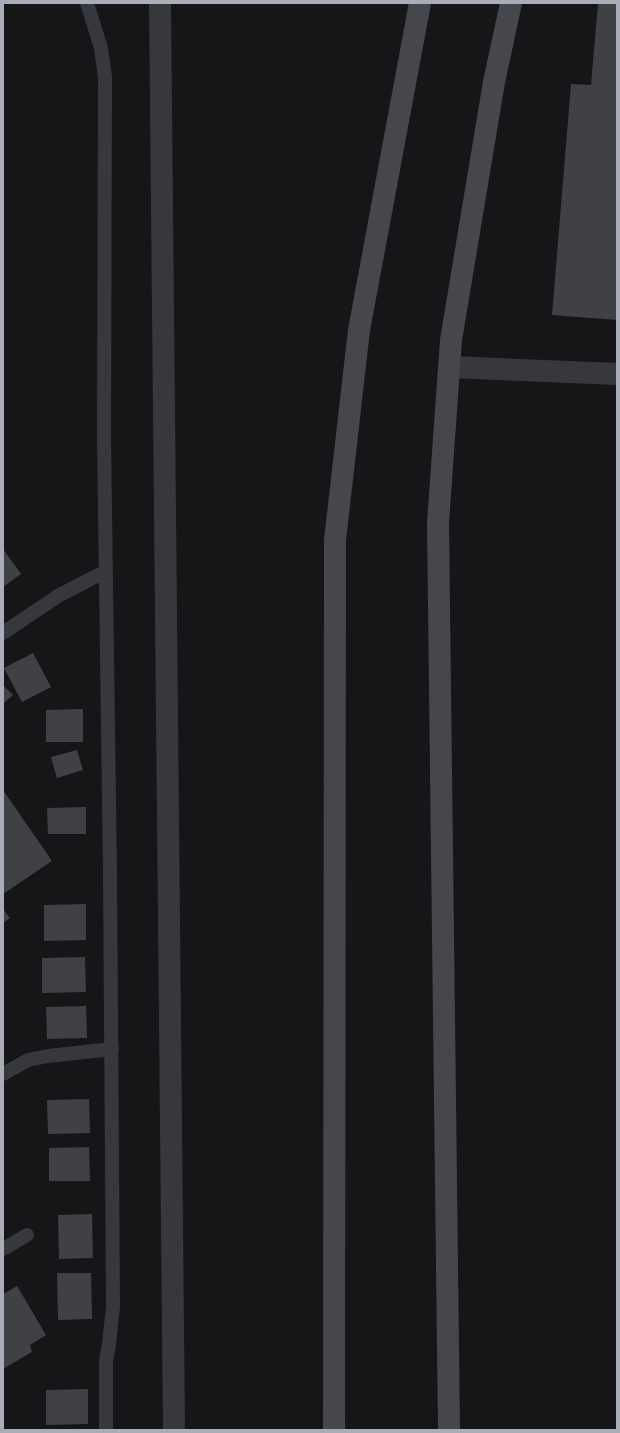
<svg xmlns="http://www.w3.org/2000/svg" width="620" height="1433" font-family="'PT Sans',sans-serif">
  <rect width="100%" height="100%" fill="#161618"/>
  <path fill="#404145" d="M598,3H617V320L552,315L571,84L591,85Z
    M3,549L21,574L3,587Z
    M33,653L51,687L22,702L4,668Z
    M3,685L13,695L3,704Z
    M83,709V742H46V710Z
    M77,750L83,770L57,778L51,757Z
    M3,790L52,861L3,894Z
    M86,807V834H48L47,808Z
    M86,904V940L44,941V905Z
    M3,909L10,918L3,923Z
    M85,957L86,992L42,993V958Z
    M86,1006L87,1038L47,1039L46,1007Z
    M89,1099L90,1133L48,1134L47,1100Z
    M89,1147L90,1181H49V1148Z
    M92,1214L93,1258L59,1259L58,1215Z
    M57,1273H91L92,1319L58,1320Z
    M17,1286L46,1335L30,1345L32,1352L3,1369V1294Z
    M88,1389V1424L46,1425V1390Z"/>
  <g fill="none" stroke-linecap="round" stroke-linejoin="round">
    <path stroke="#37383d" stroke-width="14" d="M87,3L101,48L105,77L104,438L110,872L113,1307L109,1344L106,1361V1430
      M3,633L58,596L106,571
      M3,1074L28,1060L48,1056L112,1049
      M3,1249L27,1235"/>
    <path stroke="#37383d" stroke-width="22" d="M160,3L174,1430
      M450,367L617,374"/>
    <path stroke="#45474d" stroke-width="22" d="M334,1430L335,540L359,330L420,3
      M449,1430L438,523L451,340L494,82L511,3"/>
  </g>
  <rect width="620" height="1433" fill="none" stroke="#a8adb8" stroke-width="8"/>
</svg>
